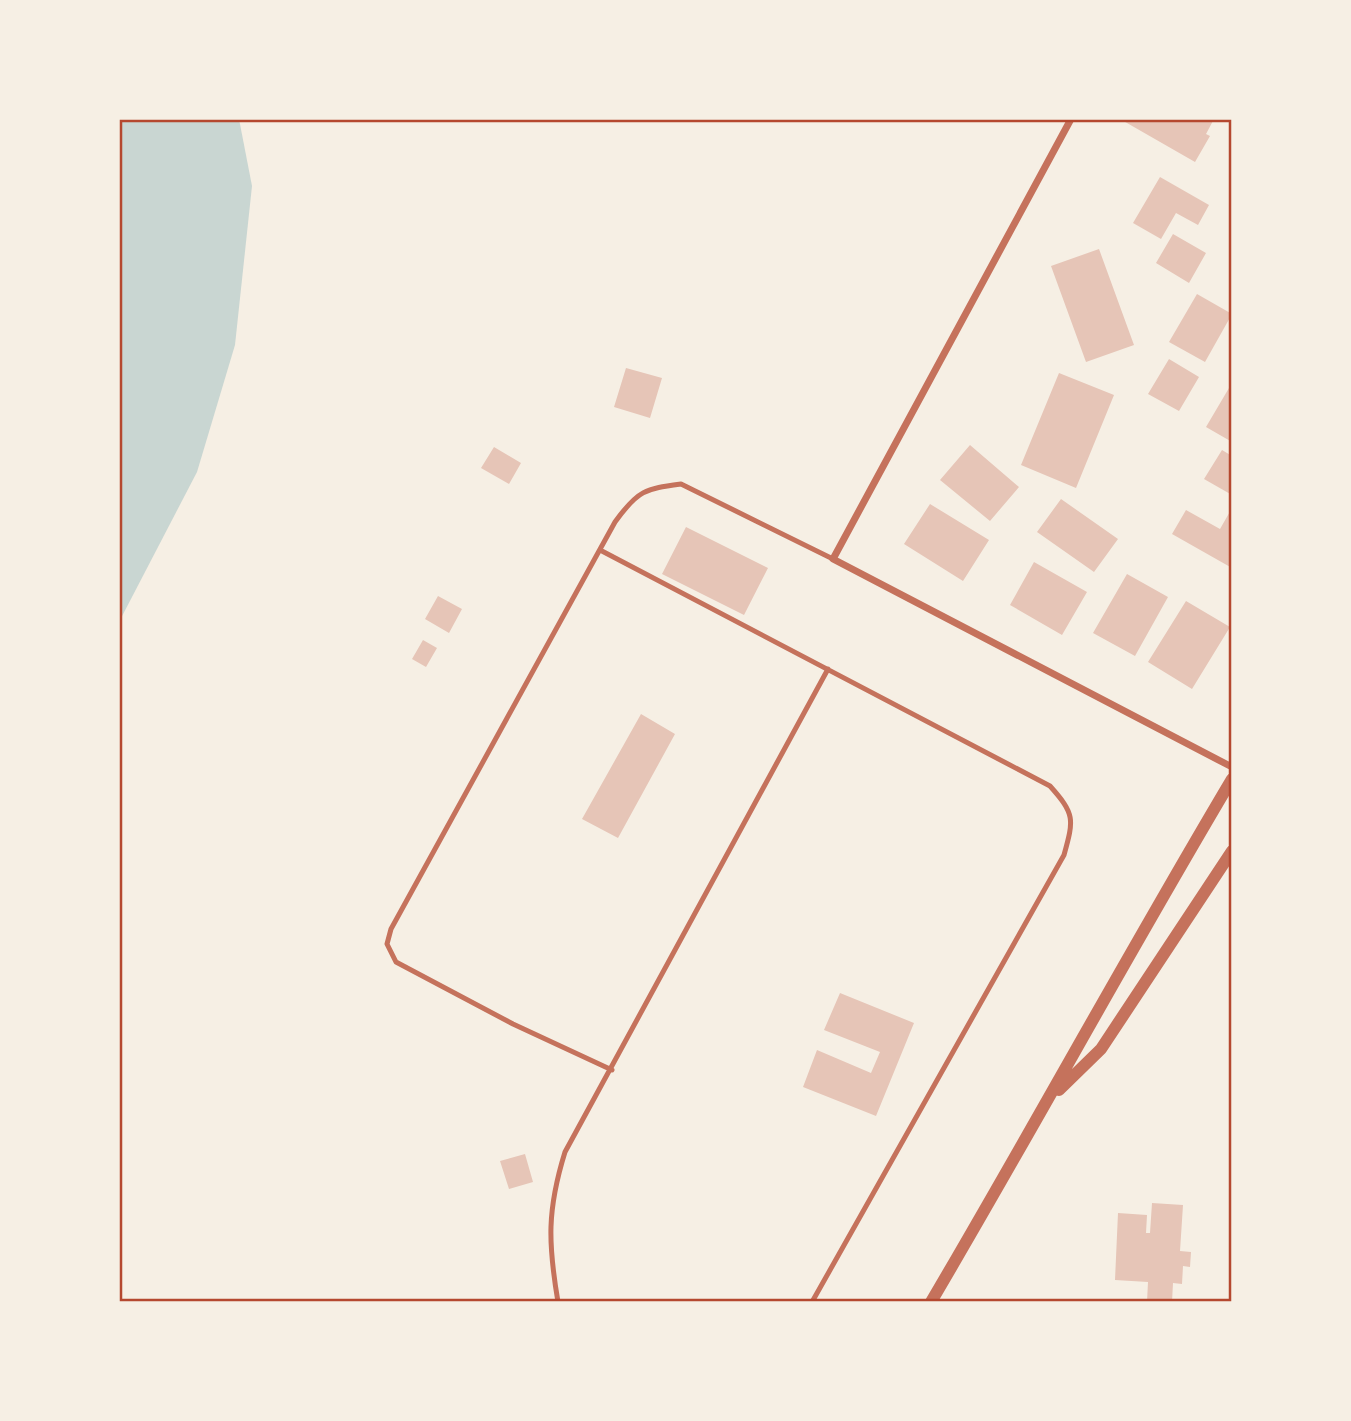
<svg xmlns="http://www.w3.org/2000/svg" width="1351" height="1421" font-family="'Asap Condensed',sans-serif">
  <rect width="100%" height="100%" fill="#f6efe4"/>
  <path fill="#c9d6d2" d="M119,119H239L252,186L235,345L197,472L119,622Z"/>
  <path fill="#e6c5b7" d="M1120,119H1214L1206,134L1210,136L1195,162Z
    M1160,177L1209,205L1198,225L1176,213L1161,239L1133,223Z
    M1173,234L1206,253L1189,283L1156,263Z
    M1099,249L1134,345L1086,362L1051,266Z
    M1197,294L1232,314L1205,362L1169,342Z
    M1169,359L1199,377L1179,411L1148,394Z
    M626,368L662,378L650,418L614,407Z
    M1059,373L1114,395L1076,488L1021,465Z
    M1229,388L1232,390V442L1206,427Z
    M970,445L1019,487L990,521L940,480Z
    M494,447L521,463L509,484L481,468Z
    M1222,450L1232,456V495L1204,479Z
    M1061,499L1118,539L1094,572L1037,532Z
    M930,504L989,540L963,581L904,544Z
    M1232,508V568L1172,534L1186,510L1220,529Z
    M686,527L768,568L744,615L662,574Z
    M1034,562L1087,592L1062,635L1010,605Z
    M1127,574L1168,597L1135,656L1093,633Z
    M438,596L462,609L449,633L425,619Z
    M1186,601L1230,627L1192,689L1148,662Z
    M423,640L437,648L426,667L412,659Z
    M641,714L675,734L618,838L582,819Z
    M840,993L914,1023L876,1116L803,1087L817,1050L871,1073L880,1052L824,1030Z
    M525,1154L533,1182L509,1189L500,1161Z
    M1152,1203L1183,1205L1180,1251L1191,1252L1190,1267L1183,1266L1182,1284L1173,1283L1172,1302H1147L1148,1282L1115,1280L1118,1213L1147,1215L1146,1233H1150Z"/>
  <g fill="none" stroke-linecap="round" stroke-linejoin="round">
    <path stroke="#c5725c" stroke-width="5" d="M600,550L1050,786C1075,814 1074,819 1064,855L812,1302
      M612,1070L513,1024L396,962L387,944L391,929L615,522C638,490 645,489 681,484L833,559
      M558,1302C548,1243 547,1210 565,1152L828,669"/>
    <path stroke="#c5725c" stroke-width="7" d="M1071,119L833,559L1232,767"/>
    <path stroke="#c5725c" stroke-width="12" d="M1059,1090L1101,1049L1232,851
      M931,1302C1033,1129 1129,952 1232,779"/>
  </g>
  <rect width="1351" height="1421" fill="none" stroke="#f6efe4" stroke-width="242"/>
  <rect x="121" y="121" width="1109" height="1179" fill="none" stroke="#b5482f" stroke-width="2.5"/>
</svg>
